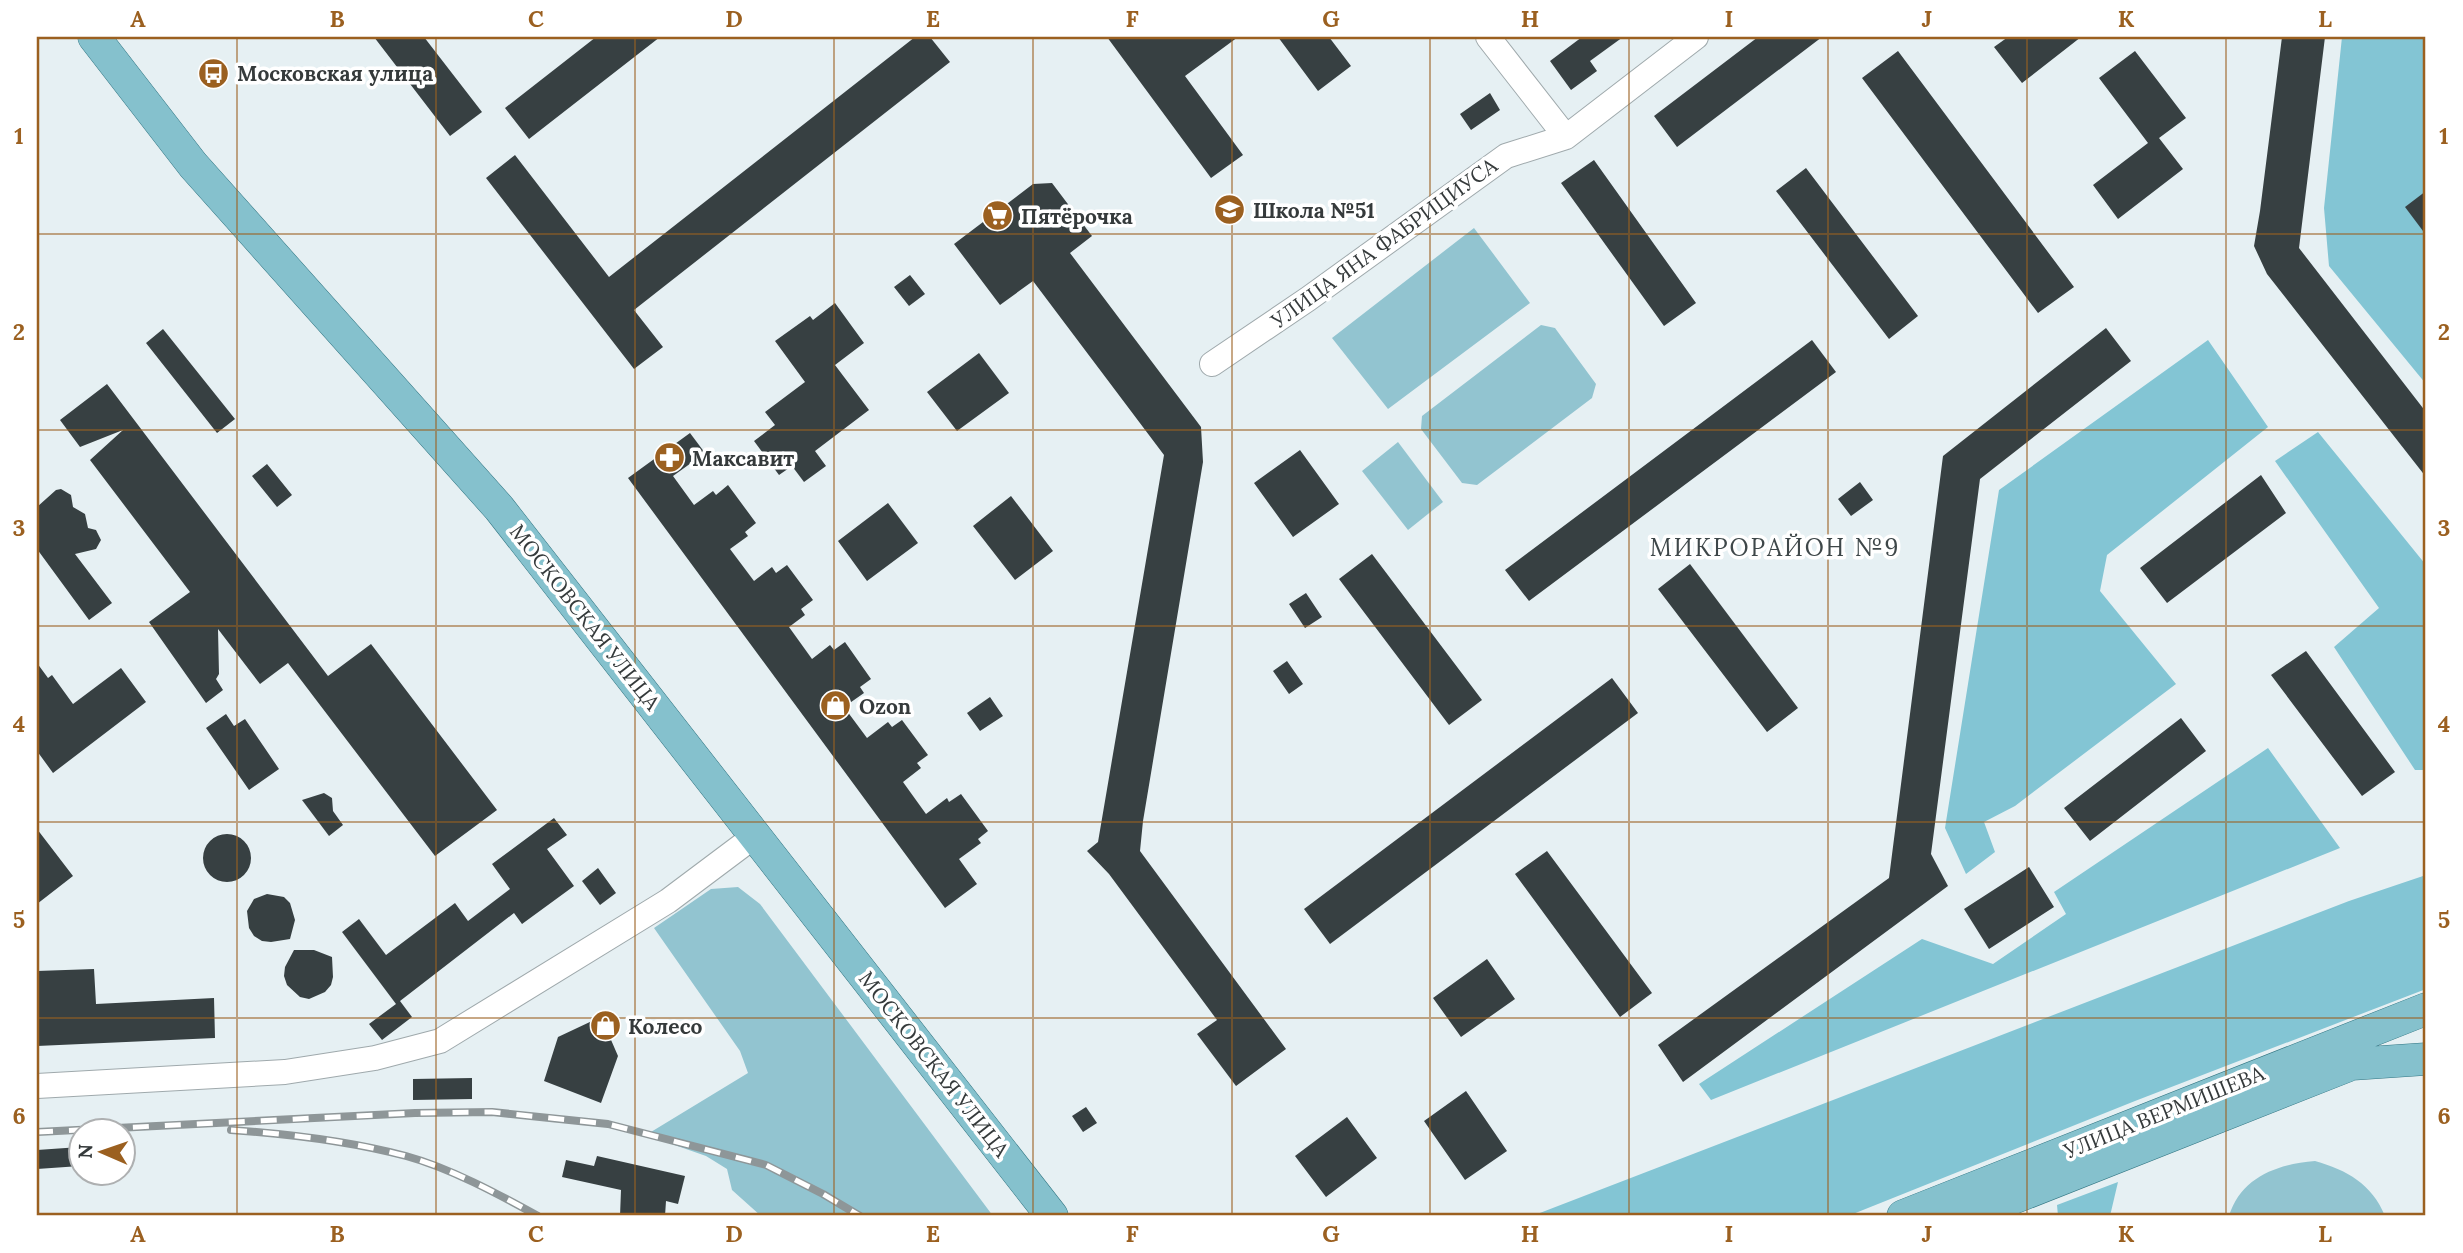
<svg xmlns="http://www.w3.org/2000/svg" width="2463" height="1253" font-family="Lora,serif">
  <rect width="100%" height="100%" fill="#e6f0f3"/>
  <path fill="#92c4d0" d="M1474,228L1530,303L1388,409L1332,338Z
    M1541,325L1555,328L1596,384L1592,398L1477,485L1462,483L1421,429L1422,416Z
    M1398,442L1443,502L1408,530L1362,471Z
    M738,887L760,904L993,1216H761L732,1190L727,1169L706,1156L646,1135L748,1073L740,1051L654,928L711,889Z
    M2315,1161C2347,1170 2372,1184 2385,1216H2229C2241,1177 2278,1164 2315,1161Z"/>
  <path fill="#83c5d4" d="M2342,37H2426V384L2329,266L2324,208Z
    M2208,340L2268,427L2107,555L2100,591L2176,684L2015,806L1984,822L1995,852L1966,874L1945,828L1999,490Z
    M2318,432L2426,565V770H2415L2334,647L2379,608L2275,461Z
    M2268,748L2340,848L1711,1100L1699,1084L1922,939L1993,964L2066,914L2054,892Z
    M2426,875V989L2135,1101L1848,1216H1532L2349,901Z
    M2118,1182L2110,1216H2058L2057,1205Z"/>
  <path fill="#374042" d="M374,37H424L482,112L450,136Z
    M596,37H660L529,139L505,108Z
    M915,37H930L950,62L634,310L663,347L634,369L486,178L515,155L609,277Z
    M1107,37H1238L1185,76L1243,155L1211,178Z
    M1278,37H1329L1351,66L1318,91Z
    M1582,37H1623L1590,61L1597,71L1571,90L1550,61Z
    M1758,37H1822L1677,147L1654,116Z
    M2008,37H2081L2022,83L1994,47Z
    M2282,37H2325L2299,248L2426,412V477L2267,274L2254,246L2260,211Z
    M1898,51L2074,287L2038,313L1862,78Z
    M2135,51L2186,118L2159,138L2183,169L2118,219L2093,185L2148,143L2099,78Z
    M1490,93L1500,110L1471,130L1460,114Z
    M1594,160L1696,303L1664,326L1561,183Z
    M1806,168L1918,316L1889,339L1776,191Z
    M1052,183L1092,236L1070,253L1201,427L1203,462L1143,821L1140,851L1286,1049L1236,1086L1197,1034L1217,1020L1109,874L1087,851L1098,842L1164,455L1033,281L1000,305L954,244L1033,184Z
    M2426,191V235L2405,207Z
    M910,275L925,294L909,306L894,287Z
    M835,303L864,343L835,365L869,410L815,451L826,466L804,482L792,466L779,475L754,441L775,425L765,412L805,382L775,341L810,316L813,320Z
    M2106,328L2131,361L1980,479L1931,854L1948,886L1683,1082L1658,1045L1889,878L1943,456Z
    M163,329L235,419L217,433L146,343Z
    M1812,340L1836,372L1529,601L1505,570Z
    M979,353L1009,393L957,431L927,392Z
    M107,384L328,676L371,644L497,810L435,856L288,663L260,684L218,629L219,674L216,679L223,690L206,703L149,622L190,592L90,460L123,430L80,447L60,420Z
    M690,433L705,453L673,476L694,505L713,491L716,495L728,485L756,523L745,532L748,536L730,549L754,581L772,567L776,573L787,565L813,600L801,609L805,615L789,627L812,659L830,645L834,650L845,642L871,679L860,687L864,693L844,707L867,738L888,722L892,727L902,720L928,755L917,763L921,768L903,782L926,814L947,798L949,802L961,794L988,831L978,839L981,843L959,859L977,884L945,908L628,478Z
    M1300,450L1339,504L1293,537L1254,483Z
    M267,464L292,495L277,507L252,476Z
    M2261,475L2286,513L2167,603L2140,568Z
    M1860,482L1873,500L1851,516L1838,499Z
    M61,489L71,495L73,507L85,514L88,528L96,530L101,540L96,549L75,554L112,603L89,620L37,549V507L56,490Z
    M1011,496L1053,551L1015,580L973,526Z
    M888,503L918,543L867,581L838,541Z
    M1372,554L1482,700L1449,725L1339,579Z
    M1690,564L1798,708L1767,732L1658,589Z
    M1306,593L1322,617L1305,628L1289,604Z
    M2306,651L2395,772L2362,796L2271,675Z
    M1287,661L1303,684L1289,694L1273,671Z
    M37,663L48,678L52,675L73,704L121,668L146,702L53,773L37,751Z
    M1612,678L1638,713L1330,944L1304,909Z
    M990,697L1003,716L980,731L967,713Z
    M226,714L234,726L245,719L279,769L249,790L206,728Z
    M2181,718L2206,751L2090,841L2064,808Z
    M324,793L332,798L333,811L343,825L329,836L302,800Z
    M554,818L567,835L547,849L574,886L522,924L514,913L400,1001L412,1017L382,1040L369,1024L396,1004L342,932L359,919L386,955L455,903L468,921L510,889L492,864Z
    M37,829L73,876L37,904Z
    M203 858a24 24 0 1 1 48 0a24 24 0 1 1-48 0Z
    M1547,851L1652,993L1620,1017L1515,874Z
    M2029,867L2054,907L1989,949L1964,909Z
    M598,868L616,893L600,905L582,881Z
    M267,894L284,897L290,903L295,920L290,939L271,942L262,941L254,936L249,928L247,911L254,899Z
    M294,950H314L332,957L333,977L331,985L325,992L309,999L300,997L287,985L284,976L285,967Z
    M1487,959L1515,999L1461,1037L1433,998Z
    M94,969L96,1004L214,998L215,1038L37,1046V971Z
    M592,1021L605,1026L618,1056L601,1103L544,1081L558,1037Z
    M472,1078V1099L413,1100V1079Z
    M1466,1091L1507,1151L1465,1180L1424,1121Z
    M1086,1107L1097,1123L1083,1132L1072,1116Z
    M1347,1117L1377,1158L1326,1197L1295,1156Z
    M80,1147V1166L37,1169V1150Z
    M597,1156L685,1176L678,1204L666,1201L665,1216H620L621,1190L562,1177L566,1160L594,1166Z"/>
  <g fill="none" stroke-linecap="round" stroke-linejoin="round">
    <defs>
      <path id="minor" d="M1488,37L1566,137
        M1212,364L1308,299L1506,156L1566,137L1696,37
        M37,1086L285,1072L375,1058L440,1041L668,901L756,835"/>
      <path id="major" d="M94,37L193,165L499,508L1052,1216
        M1903,1216L2426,1009
        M1968,1216L2352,1064L2426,1059"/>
    </defs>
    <use href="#minor" stroke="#9fa9ac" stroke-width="26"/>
    <use href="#major" stroke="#347784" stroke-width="33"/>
    <use href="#minor" stroke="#fff" stroke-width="24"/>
    <use href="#major" stroke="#85c1cd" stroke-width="32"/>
    <defs>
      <path id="rail" d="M231,1130C290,1134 349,1141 406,1156C450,1168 498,1194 538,1216
        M37,1132L415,1113L492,1112L608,1124L766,1165L823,1194L860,1216"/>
    </defs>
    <use href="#rail" stroke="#8e9698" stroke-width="8"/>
    <use href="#rail" stroke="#fff" stroke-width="5" stroke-dasharray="16" stroke-linecap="butt"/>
  </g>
  <path fill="none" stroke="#9b6020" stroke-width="2" stroke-opacity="0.55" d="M237,37V1216M436,37V1216M635,37V1216M834,37V1216M1033,37V1216M1232,37V1216M1430,37V1216M1629,37V1216M1828,37V1216M2027,37V1216M2226,37V1216M37,234H2426M37,430H2426M37,626H2426M37,822H2426M37,1018H2426"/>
  <defs>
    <symbol id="bus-disc" viewBox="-11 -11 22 22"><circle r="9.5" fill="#9b6020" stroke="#fff"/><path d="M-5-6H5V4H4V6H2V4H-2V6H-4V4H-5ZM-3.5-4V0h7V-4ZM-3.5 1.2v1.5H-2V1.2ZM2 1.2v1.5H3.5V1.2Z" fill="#fff"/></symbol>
    <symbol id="school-disc" viewBox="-11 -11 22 22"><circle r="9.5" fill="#9b6020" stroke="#fff"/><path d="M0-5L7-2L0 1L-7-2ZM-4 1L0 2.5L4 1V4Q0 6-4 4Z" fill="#fff"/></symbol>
    <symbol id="supermarket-disc" viewBox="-11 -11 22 22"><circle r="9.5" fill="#9b6020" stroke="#fff"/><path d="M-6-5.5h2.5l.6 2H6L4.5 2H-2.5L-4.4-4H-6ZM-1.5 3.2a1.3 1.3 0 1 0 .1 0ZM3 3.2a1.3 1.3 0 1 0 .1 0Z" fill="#fff"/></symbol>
    <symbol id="pharmacy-disc" viewBox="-11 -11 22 22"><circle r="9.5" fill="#9b6020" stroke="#fff"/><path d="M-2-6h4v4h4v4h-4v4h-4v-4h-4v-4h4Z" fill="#fff"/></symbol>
    <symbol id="shop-disc" viewBox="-11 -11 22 22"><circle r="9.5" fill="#9b6020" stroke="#fff"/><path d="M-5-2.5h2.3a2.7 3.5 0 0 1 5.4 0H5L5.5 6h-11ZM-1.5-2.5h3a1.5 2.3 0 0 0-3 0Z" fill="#fff"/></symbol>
  </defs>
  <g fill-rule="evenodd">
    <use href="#bus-disc" x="196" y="56" width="35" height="35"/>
    <use href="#school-disc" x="1212" y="192" width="35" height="35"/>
    <use href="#supermarket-disc" x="980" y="198" width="35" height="35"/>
    <use href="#pharmacy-disc" x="652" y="440" width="35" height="35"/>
    <use href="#shop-disc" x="818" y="688" width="35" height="35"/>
    <use href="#shop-disc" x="588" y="1008" width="35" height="35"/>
  </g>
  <g text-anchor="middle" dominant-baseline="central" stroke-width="7" stroke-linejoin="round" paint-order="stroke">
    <g font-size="21" font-weight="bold" fill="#353a3b" stroke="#fff" text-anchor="start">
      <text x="237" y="73">Московская улица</text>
      <text x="1253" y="210">Школа №51</text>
      <text x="1021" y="216">Пятёрочка</text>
      <text x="692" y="458">Максавит</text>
      <text x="859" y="706">Ozon</text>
      <text x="628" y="1026">Колесо</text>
    </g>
    <g font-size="21" fill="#353a3b" stroke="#fff">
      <text transform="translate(1384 243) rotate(-36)">УЛИЦА ЯНА ФАБРИЦИУСА</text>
      <text transform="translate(585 617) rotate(52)">МОСКОВСКАЯ УЛИЦА</text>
      <text transform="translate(934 1064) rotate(52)">МОСКОВСКАЯ УЛИЦА</text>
      <text transform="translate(2164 1112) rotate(-22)">УЛИЦА ВЕРМИШЕВА</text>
    </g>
    <g font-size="24" letter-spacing="2" fill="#3e4749" stroke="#fff">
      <text x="1775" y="547">МИКРОРАЙОН №9</text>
    </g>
  </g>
  <rect width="2463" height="1253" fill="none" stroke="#ffffff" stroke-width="77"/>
  <g transform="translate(102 1152) rotate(272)"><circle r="33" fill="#ffffff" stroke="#aeb0b1" stroke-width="2"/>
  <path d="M0-5L12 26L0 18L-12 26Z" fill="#9b6020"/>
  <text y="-10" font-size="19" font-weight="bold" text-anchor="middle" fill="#353a3b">N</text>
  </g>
  <rect x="38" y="38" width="2386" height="1176" fill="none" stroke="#9b6020" stroke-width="2.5"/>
  <g font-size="23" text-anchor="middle" font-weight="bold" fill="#9b6020">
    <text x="138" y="27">A</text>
    <text x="337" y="27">B</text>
    <text x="536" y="27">C</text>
    <text x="734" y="27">D</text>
    <text x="933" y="27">E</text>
    <text x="1132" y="27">F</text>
    <text x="1331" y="27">G</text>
    <text x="1530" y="27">H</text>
    <text x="1729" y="27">I</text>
    <text x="1927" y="27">J</text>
    <text x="2126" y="27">K</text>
    <text x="2325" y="27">L</text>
    <text x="19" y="144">1</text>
    <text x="2444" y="144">1</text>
    <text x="19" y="340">2</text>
    <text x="2444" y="340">2</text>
    <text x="19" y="536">3</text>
    <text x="2444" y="536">3</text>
    <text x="19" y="732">4</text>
    <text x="2444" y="732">4</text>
    <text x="19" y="928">5</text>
    <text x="2444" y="928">5</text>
    <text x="19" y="1124">6</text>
    <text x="2444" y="1124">6</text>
    <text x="138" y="1242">A</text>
    <text x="337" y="1242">B</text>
    <text x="536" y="1242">C</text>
    <text x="734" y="1242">D</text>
    <text x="933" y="1242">E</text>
    <text x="1132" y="1242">F</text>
    <text x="1331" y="1242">G</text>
    <text x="1530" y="1242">H</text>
    <text x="1729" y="1242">I</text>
    <text x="1927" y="1242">J</text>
    <text x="2126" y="1242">K</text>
    <text x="2325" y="1242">L</text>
  </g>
</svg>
